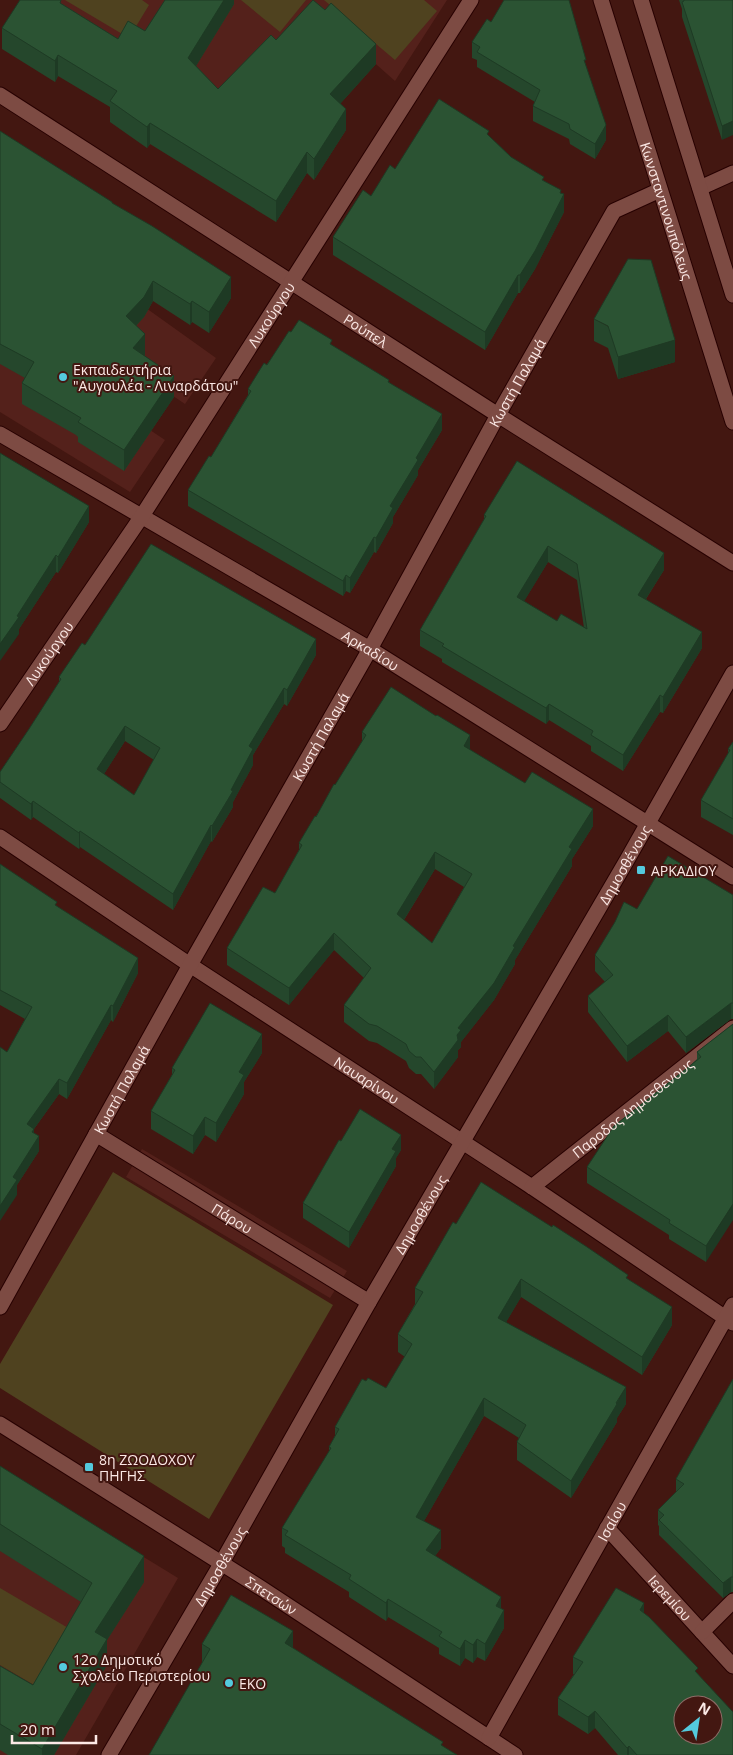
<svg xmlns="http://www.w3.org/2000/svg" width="733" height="1755" font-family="'Open Sans',sans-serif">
  <rect width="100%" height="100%" fill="#431711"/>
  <path fill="#54211b" d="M37,0H447L395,81L316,11L218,103Z
    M139,303L216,358L185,404L133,369L105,400L165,440L130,492L0,412V339Z
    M142,1149L347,1271L330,1298L126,1177Z
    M0,1469L178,1578L76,1755H0Z"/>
  <path fill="#4f421f" d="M65,0H142L149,5L129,38Z
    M241,0H306L280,32Z
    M324,0H424L437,11L395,60Z
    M113,1172L333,1305L209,1519L0,1388V1364Z
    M0,1588L75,1632L41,1689L0,1665Z"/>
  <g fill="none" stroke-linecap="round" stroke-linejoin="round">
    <defs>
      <g id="minor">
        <path id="s1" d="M0,95L498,415L733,563"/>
        <path d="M700,188L733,173"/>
        <path id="s2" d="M0,434L370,649L733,877"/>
        <path id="s3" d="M0,724L142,516L471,0"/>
        <path id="s4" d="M0,837L190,965L532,1187L733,1323"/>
        <path id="s5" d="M96,1134L369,1302"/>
        <path id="s6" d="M532,1187L733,1028"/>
        <path id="s7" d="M0,1307L190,965L370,649L498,415L614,211L660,190"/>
        <path id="s8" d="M0,1424L261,1588L515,1755"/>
        <path id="s9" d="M607,1528L733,1666"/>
        <path d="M702,1632L733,1601"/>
        <path id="s10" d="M489,1738L733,1305"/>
      </g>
      <g id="tertiary">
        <path id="s11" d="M109,1755L221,1564L369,1302L627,860L733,673"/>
      </g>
      <g id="secondary">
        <path id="s12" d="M601,0L733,422"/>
        <path d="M641,0L733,295"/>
      </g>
    </defs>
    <use href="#minor" stroke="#270000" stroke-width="17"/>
    <use href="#tertiary" stroke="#270000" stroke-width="17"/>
    <use href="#secondary" stroke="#270000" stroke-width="17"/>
    <use href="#minor" stroke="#7d4b43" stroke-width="15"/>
    <use href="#tertiary" stroke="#7d4b43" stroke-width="15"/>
    <use href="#secondary" stroke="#7d4b43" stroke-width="15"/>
  </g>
  <path fill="#25472c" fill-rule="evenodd" d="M234,0V4L196,66L218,89L276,40L376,64L340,104L346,130L314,180L307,173L276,222L150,144L147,148L110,122V107L58,76L55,82L2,49V28L62,4L118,39L145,31Z
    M679,0H733L722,140L682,17V9Z
    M472,42L586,67L606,140L595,159L570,144L569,139L533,121V106L535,102L477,67V60L472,58Z
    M0,131L112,203L231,298L209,333L192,322L190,325L153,301L144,317L136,326L145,355L144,356L174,397L124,471L78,442V437L76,435L22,404V383L25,378L0,364Z
    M489,136L511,157L561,193L564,212L535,269L520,293H518L485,350L333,255V237L395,169Z
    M594,319L675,362L618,379L608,348L594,341Z
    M291,332L332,345L389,382L442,430L418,470V475L393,517V523L376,553L374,552L350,593L346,591L343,596L188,506V490L211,457L248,395V389Z
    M0,453L89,522L58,573L56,572L19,629V634Z
    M484,515L664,570L646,599L702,648L663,713L660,712L623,771L591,751V746L549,720L546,724L442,662V659L420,646V630L484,520ZM548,562L577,580L584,628L557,621L524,601Z
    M85,645L316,655L287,706L284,704L253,755V765L233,802V807L212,842L211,841L173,910L80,847L79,849L33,817L31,820L0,798V772L29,729L59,682V677ZM125,741L154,760L134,795L104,774Z
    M362,732L470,750L593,826L572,859V866L515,960V964L494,1000L461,1042V1047L458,1050V1057L434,1089L421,1074H416L409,1068L406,1061L377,1043L369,1041L344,1022V1005L364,978L334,950L289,1005L227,965V948L275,893L299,850V843L362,743ZM435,869L464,887L432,943L404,920Z
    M733,742V835L701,817V800L728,754V749Z
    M0,864L57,907L138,973L113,1022L111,1020L67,1099L59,1094L34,1129V1133L39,1151L17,1185V1195L7,1052L25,1019L0,1005Z
    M733,895V1019H731L686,1053L668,1031L627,1062L588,1012V996L605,982L595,971V955L637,909Z
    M733,1024L706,1262L669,1239V1235L587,1183V1167L697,1059V1052Z
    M262,1053L244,1082V1094L216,1142L205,1135L193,1154L151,1129V1111L172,1075V1068Z
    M341,1141L401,1150L396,1158V1166L349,1248L303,1218V1203Z
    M456,1224L628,1279L672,1325L642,1375L521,1297L506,1322L626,1404L617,1418V1422L571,1498L517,1460V1442L519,1438L484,1416L424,1521L441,1548L435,1556L501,1609L504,1628L485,1661L477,1657L473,1663L465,1658L460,1666L439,1654V1648L388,1617L386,1621L349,1597V1592L285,1553V1548L282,1546V1528L329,1452V1447L335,1436V1427L366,1381L386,1388L405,1357L398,1352V1334L415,1304V1288Z
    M733,1379V1592H731L723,1598L659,1535V1526L658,1525V1510L676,1492V1479Z
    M0,1466L144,1582L107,1640V1665L54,1755H8L0,1750V1666L33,1685L81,1602L0,1551Z
    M644,1613L698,1674L733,1755H618L595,1728L588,1734L558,1715V1698L574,1674H573V1657Z
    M202,1644L293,1648L443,1746L202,1663Z"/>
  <path fill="#1e3a24" d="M224,0H234V4L188,79V58Z
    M376,44V64L330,115V94Z
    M58,55V76L55,82V61Z
    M346,109V130L314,180V159Z
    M733,121V135L722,140V126Z
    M150,123V144L147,148V127Z
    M606,125V140L595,159V144Z
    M307,152V173L276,222V201Z
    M561,190V199L564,194V212L535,269L520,293V275Z
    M518,275V293L485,350V332Z
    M231,277V298L209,333V312Z
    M153,281V301L144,317L126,336V316Z
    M192,301V322L190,325V304Z
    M145,334V355L133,369V348Z
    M675,340V362L618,379V357Z
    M174,376V397L124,471V450Z
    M442,414V430L418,470V475L393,517V523L376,553V538L390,506L416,458Z
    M89,506V522L58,573V557Z
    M374,537V552L350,593V578Z
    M548,546V562L517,613V597Z
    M664,553V570L638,611V595Z
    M56,555V572L19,629V634L0,661V644L17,616Z
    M346,575V591L343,596V581Z
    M702,632V648L663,713V697Z
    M316,639V655L287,706V690Z
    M284,688V704L253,755V765L233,802V807L212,842V826L231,790L249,746Z
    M660,695V712L623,771V755Z
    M549,704V720L546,724V708Z
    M125,726V741L97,785V769Z
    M470,735V752L464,746Z
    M33,801V817L31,820V804Z
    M593,809V826L572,859V866L515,960V964L494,1000L461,1042V1047L458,1050V1057L434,1089V1072L457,1035L458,1028L513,946L569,847Z
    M211,825V841L173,910V894Z
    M80,831V847L79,849V833Z
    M435,852V869L397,931V914Z
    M334,933V950L289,1005V988Z
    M138,958V973L113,1022V1006Z
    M731,1003V1019L686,1053V1037Z
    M111,1005V1020L67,1099V1083Z
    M668,1015V1031L627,1062V1046Z
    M262,1034V1053L244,1082V1094L216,1142V1123L239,1072Z
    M59,1079V1094L34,1129V1144L27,1124Z
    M205,1117V1135L193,1154V1136Z
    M401,1135V1150L396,1158V1166L349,1248V1232L392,1149Z
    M39,1136V1151L17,1185V1195L0,1221V1206L13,1177Z
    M733,1204V1220L706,1262V1246Z
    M521,1279V1297L498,1336V1318Z
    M672,1307V1325L642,1375V1357Z
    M626,1387V1404L617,1418V1422L571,1498V1481Z
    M484,1398V1416L416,1535V1517Z
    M441,1530V1548L426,1568V1550Z
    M144,1556V1582L107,1640V1665L54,1755H42V1749L95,1632Z
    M731,1577V1592L723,1598V1583Z
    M501,1597V1614L496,1606Z
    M388,1599V1617L386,1621V1603Z
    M644,1603V1620L640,1610Z
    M504,1610V1628L485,1661V1644Z
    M293,1631V1654L285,1643Z
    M477,1639V1657L473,1663V1645Z
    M465,1640V1658L460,1666V1649Z
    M595,1711V1728L588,1734V1717Z
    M629,1746V1755H627V1748Z"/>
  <path fill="#2b5333" stroke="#1e3a24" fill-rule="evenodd" d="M20,0H61L60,3L118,39L128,21L145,31L165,0H224L188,58L218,89L271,35L276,40L313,0L325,10L331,3L376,44L330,94L346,109L314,159L307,152L276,201L150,123L147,127L110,101L117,91L58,55L55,61L2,28Z
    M504,0H569L586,60H584L606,125L595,144L570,129L569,124L533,106L540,90L477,52L480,47L472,42L487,19L491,22Z
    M684,0H733V121L722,126L682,2L684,1Z
    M439,99L489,131L487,134L511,157L544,177L542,180L561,190L560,193L564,194L535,251L520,275H518L485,332L333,237L363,190L371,196L390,165L395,169Z
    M0,131L112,202V203L152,226L231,277L209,312L192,301L190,304L153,281L144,297L126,316L145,334L133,348L174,376L124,450L78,422L81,418L76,415L22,383L34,362L0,344Z
    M628,259L651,260L675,340L618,357L608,326L594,319Z
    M299,320L332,340L330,344L389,380L388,382L442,414L416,458L418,460L390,506L393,508L376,538L374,537L350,578L346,575L343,581L188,490L209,456L211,457L251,391L248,389L264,363L267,365L289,331L291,332Z
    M0,453L89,506L58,557L56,555L17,616L19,617L0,644Z
    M517,461L664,553L638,595L702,632L663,697L660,695L623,755L591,735L593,731L549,704L546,708L442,646L444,644L420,630L486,516L484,515ZM548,546L577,564L587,629L561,614L557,621L517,597Z
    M151,544L316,639L287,690L284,688L249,746L253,749L231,790L233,791L212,826L211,825L173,894L80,831L79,833L33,801L31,804L0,782V772L29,729L61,679L59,677L82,643L85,645ZM125,726L160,748L134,795L97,769Z
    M391,687L436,716L437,715L470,735L464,746L525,783L532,772L593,809L569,847L572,849L513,946L515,947L494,983L458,1028L461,1030L457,1035L458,1040L434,1072L421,1057H416L409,1051L406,1044L377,1026L369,1024L344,1005L371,968L334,933L289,988L227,948L263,887L275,893L302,845L299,843L315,816L316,817L334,784L335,785L366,735L362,732ZM435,852L472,874L432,943L397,914Z
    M733,742V819L701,800L730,750L728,749Z
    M668,856L733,895V1003H731L686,1037L668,1015L627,1046L588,996L613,975L595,955L615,922L624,902L637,909Z
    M0,864L57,902L55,905L138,958L113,1006L111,1005L67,1083L59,1079L27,1124L34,1129L32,1132L39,1136L13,1177L17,1180L0,1206V1047L7,1052L32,1007L0,990Z
    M210,1003L262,1034L239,1072L244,1075L216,1123L205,1117L193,1136L151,1111L175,1070L172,1068Z
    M733,1024V1204L706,1246L669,1223L670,1220L587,1167L614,1126L701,1057L697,1052Z
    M360,1109L401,1135L392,1149L396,1151L349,1232L303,1203L339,1140L341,1141Z
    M481,1182L552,1227L553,1225L587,1247L628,1275L626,1278L672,1307L642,1357L521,1279L498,1318L626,1387L616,1403L617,1404L571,1481L517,1442L526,1425L484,1398L416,1517L441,1530L426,1550L501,1597L496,1606L504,1610L485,1644L477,1639L473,1645L465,1640L460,1649L439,1636L442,1632L388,1599L386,1603L349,1579L351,1575L285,1535L288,1531L282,1528L331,1448L329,1447L339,1429L335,1427L362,1379L366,1381L368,1378L386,1388L412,1344L398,1334L423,1292L415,1288L453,1222L456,1224Z
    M733,1379V1577H731L723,1583L659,1520L664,1515L658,1510L684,1484L676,1479Z
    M0,1466L144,1556L95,1632L107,1639L42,1749L0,1724V1666L33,1685L92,1583L0,1524Z
    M616,1588L644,1603L640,1610L649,1617L698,1668L695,1671L733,1712V1755H637L629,1746L627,1748L595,1711L588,1717L558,1698L583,1662L573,1657ZM683,1705H713V1735H683Z
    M231,1595L293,1631L285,1643L443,1742L441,1745L457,1755H149L210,1649L202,1644Z"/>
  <g fill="#54cadd" stroke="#431711" stroke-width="2">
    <circle cx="63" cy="377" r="5"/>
    <rect x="636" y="865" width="10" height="10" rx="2.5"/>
    <rect x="84" y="1462" width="10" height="10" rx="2.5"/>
    <circle cx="63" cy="1667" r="5"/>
    <circle cx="229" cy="1683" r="5"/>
  </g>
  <g text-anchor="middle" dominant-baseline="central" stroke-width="4" stroke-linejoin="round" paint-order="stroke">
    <g font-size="14" fill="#fce9e6" stroke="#431711">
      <text stroke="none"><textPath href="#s12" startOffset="221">Κωνσταντινουπόλεως</textPath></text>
      <text stroke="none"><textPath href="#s3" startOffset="491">Λυκούργου</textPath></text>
      <text stroke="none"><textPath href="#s1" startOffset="435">Ρούπελ</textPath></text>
      <text stroke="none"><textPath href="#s7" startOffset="1059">Κωστή Παλαμά</textPath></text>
      <text stroke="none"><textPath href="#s2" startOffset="429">Αρκαδίου</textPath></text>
      <text stroke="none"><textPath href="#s3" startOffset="86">Λυκούργου</textPath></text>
      <text stroke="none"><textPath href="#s7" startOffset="654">Κωστή Παλαμά</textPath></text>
      <text stroke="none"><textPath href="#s11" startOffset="1029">Δημοσθένους</textPath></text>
      <text stroke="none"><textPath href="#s4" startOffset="440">Ναυαρίνου</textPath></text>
      <text stroke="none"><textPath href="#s7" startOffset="249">Κωστή Παλαμά</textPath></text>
      <text stroke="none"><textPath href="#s6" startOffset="128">Παροδος Δημοεθενους</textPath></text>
      <text stroke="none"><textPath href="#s11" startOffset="624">Δημοσθένους</textPath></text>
      <text stroke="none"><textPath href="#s5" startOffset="160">Πάρου</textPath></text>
      <text stroke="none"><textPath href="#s10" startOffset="249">Ισαίου</textPath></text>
      <text stroke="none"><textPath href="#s11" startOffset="219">Δημοσθένους</textPath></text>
      <text stroke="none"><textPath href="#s8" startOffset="321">Σπετσών</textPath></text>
      <text stroke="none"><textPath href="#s9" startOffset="94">Ιερεμίου</textPath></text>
    </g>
    <g font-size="14" fill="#fce9e6" stroke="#431711" text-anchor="start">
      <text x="73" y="369">Εκπαιδευτήρια<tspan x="73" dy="16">"Αυγουλέα - Λιναρδάτου"</tspan></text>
      <text x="651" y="870">ΑΡΚΑΔΙΟΥ</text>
      <text x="99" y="1459">8η ΖΩΟΔΟΧΟΥ<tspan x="99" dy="16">ΠΗΓΗΣ</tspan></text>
      <text x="73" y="1659">12ο Δημοτικό<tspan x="73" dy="16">Σχολείο Περιστερίου</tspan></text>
      <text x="239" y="1683">EKO</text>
    </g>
  </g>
  <g transform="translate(698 1720) rotate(30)"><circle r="24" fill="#431711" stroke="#8d6b66"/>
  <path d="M0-4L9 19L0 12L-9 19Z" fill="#54cadd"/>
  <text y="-8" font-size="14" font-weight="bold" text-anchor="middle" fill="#fce9e6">N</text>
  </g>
  <path d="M12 1735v8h84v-8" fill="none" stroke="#fce9e6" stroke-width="2.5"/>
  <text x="20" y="1735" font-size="15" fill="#fce9e6" stroke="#431711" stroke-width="4" paint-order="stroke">20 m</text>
</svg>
